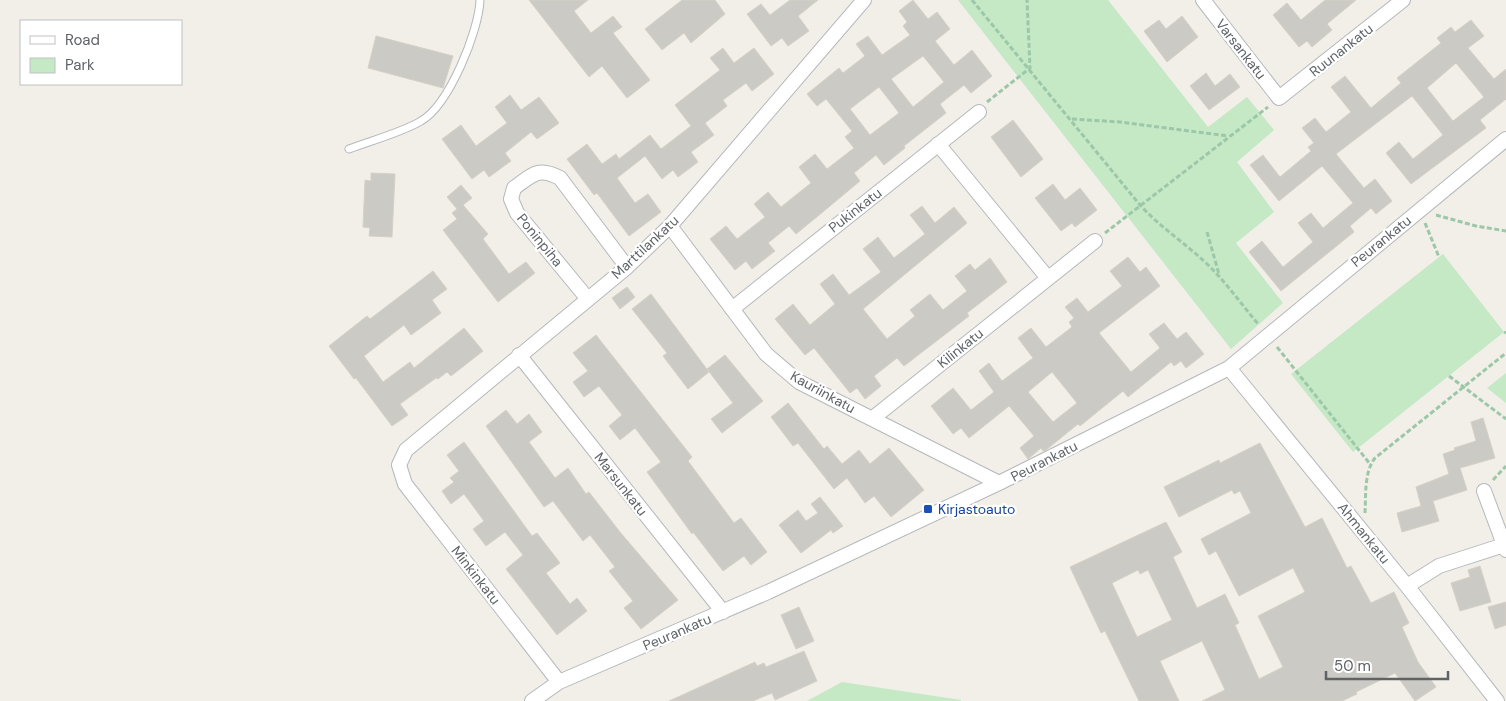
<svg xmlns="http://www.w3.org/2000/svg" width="1506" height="701" font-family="'DM Sans',sans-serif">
  <rect width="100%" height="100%" fill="#f1efe8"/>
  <path fill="#c5e8c5" d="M958,0H1108L1208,127L1247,97L1274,130L1237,162L1274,212L1236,243L1283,303L1231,349Z
    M1443,254L1504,332L1353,452L1291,374Z
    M1506,373V403L1487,388Z
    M842,682L961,700V701H807Z"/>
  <path fill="#cccac5" stroke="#d6d1c6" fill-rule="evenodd" d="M529,0H588L574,11L591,33L613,16L622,27L613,33L650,80L627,98L602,66L589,77Z
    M682,0H715L725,14L691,43L684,33L662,50L645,29Z
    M790,0H818L798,16L809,31L788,46L782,38L771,46L747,14L761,4L770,15Z
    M913,0L928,19L937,12L950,29L935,41L954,65L972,50L992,76L971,93L964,85L940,104L946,113L904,146L905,148L884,165L876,155L854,173L860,181L818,216L796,234L789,226L768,243L775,251L752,269L746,261L735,270L710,239L726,226L737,239L765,217L754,204L768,192L781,207L811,183L799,167L815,154L827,169L854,148L845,137L852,131L826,99L817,106L807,94L839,68L843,73L865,56L856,44L868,36L882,55L910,35L903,26L907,22L899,11ZM923,56L944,82L913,107L891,79ZM879,87L899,113L870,135L850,109Z
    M1325,0H1356L1327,24L1332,30L1312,47L1307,41L1299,47L1273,15L1287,3L1301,20Z
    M1182,16L1198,37L1167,62L1144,31L1159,20L1166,29Z
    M1471,20L1484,36L1468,48L1494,79L1506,69V99L1480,120L1486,128L1411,184L1386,153L1399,142L1413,159L1443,135L1412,96L1336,154L1364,188L1375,179L1392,201L1376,214L1371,208L1350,226L1354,232L1281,291L1249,252L1262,241L1283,267L1313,242L1298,223L1311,213L1323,228L1353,203L1322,166L1279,201L1250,165L1263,155L1280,177L1311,151L1308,147L1314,143L1302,128L1315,118L1326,132L1351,112L1331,87L1345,76L1371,108L1401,83L1397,78L1441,43L1437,38L1451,27L1455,32ZM1456,63L1484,97L1453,121L1427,88Z
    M376,36L453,56L443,88L368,68Z
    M723,48L734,63L754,48L774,74L752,91L746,83L723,100L727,106L705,123L714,135L691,152L698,162L678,177L673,170L662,179L645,156L617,178L635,203L648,194L661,212L629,236L597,193L594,195L567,159L587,144L602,164L616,154L619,159L650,135L661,149L691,126L675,105L720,70L710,58Z
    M1206,73L1215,86L1230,74L1240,87L1209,110L1190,86Z
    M510,95L521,110L539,97L559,123L537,139L531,132L505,153L511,161L489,177L484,170L472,179L442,139L461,125L476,146L507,123L495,107Z
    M1013,120L1043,159L1021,177L991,137Z
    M371,173L395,174L392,237L369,236L370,228L363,227L365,180L371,181Z
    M1053,184L1065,200L1080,188L1097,210L1075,227L1072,223L1061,231L1035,198Z
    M461,185L472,198L463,205L488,234L483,239L509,274L526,262L535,273L498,302L443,230L457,219L452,213L457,209L447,197Z
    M922,206L935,223L954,207L967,223L863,309L887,339L915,316L910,310L930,294L943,310L967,291L955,276L970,264L975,270L990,258L1007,282L967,313L969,316L904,366L897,358L874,376L881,386L865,399L857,388L850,393L814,348L805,355L775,319L793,304L810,325L835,304L820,284L833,274L849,295L881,272L863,249L878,237L894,258L925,234L910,215Z
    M1128,257L1140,272L1146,267L1160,286L1099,333L1131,372L1160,348L1149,334L1164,323L1177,339L1186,332L1204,354L1186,368L1181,361L1174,366L1171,362L1128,397L1123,391L1080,426L1078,424L1046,450L1043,451L1041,448L1028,459L1020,448L1034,436L1009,406L969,438L961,428L953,434L931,406L953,388L971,410L994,392L979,371L989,363L1002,381L1033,358L1018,338L1031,328L1046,347L1072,327L1069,322L1074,318L1065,307L1077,298L1088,312L1122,286L1110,271ZM1052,372L1077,403L1053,422L1028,392Z
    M433,271L447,289L432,300L441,313L411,335L404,325L364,356L383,382L410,362L414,368L464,328L483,351L451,376L447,372L438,379L436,378L400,404L408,415L392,426L356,378L354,379L329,346L367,316L370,319Z
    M627,287L635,297L620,309L612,298Z
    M651,294L709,372L688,389L663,356L667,353L632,309Z
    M596,335L692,457L688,461L734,523L741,518L767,552L751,565L744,556L723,571L693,532L692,534L647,472L661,462L635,428L620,440L609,426L622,415L599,386L584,397L573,382L588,371L573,353Z
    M725,355L763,401L722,433L711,419L733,403L707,369Z
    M788,403L824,449L827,446L842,464L859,450L870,464L889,448L924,490L891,517L874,496L865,503L847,478L834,489L798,443L793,446L771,417Z
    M506,410L517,424L529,414L542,432L529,442L555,478L568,468L586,494L589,492L620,532L678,600L641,629L624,608L633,601L609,571L615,567L590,535L583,541L553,501L544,507L486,426Z
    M1483,418L1495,458L1460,468L1467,490L1433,501L1439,521L1402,532L1397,513L1421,506L1416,487L1449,474L1443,454L1455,450L1454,448L1476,441L1471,422Z
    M464,442L532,536L537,533L560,563L546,573L570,604L577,598L587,611L557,635L506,569L523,555L505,532L486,546L473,529L484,521L464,494L451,504L442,491L454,482L450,478L459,471L447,455Z
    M1260,443L1305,527L1322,518L1347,568L1351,566L1371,603L1394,592L1409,623L1402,627L1418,662L1436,687L1415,701L1395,673L1356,692L1357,694L1342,701H1202L1225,690L1202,641L1160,661L1179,701H1139L1105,631L1101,633L1070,567L1166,522L1182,552L1173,557L1197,608L1225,594L1239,623L1235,625L1259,679L1283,667L1258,616L1305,592L1293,568L1239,596L1216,551L1209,555L1201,539L1251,513L1240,491L1234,494L1232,490L1179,517L1164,487L1219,460L1220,463ZM1138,570L1140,574L1148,570L1172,620L1137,637L1112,583Z
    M820,497L843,526L833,533L831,530L801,553L779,525L798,510L806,521L818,513L811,504Z
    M1480,566L1491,602L1460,611L1451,583L1470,577L1468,570Z
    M1506,602V625L1495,629L1488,607Z
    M799,607L814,641L796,649L781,615Z
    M804,651L817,681L775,700L772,693L753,701H669L755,662L757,666L764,663L766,667Z"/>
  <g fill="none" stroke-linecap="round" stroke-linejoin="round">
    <defs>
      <path id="lane" d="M349,149C370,141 403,132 421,121C449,105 479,31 480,0"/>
      <path id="street" d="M1203,0L1279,98L1403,0
        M938,144L1047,277
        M670,226L766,354L799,382L999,483
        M587,298L517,213L511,199L514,188C532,175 538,166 560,178L627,267
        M732,309L979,112
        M519,355L723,612
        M1229,368L1407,586L1497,701
        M873,418L1095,241
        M1484,491L1506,550
        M1407,586L1439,566L1504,545
        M559,682L405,484L399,465L406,450L627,267L670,226L864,0
        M532,701L559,682L768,592L999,483L1229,368L1506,139"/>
    </defs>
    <use href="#lane" stroke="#b5b8bc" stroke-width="9"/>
    <use href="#street" stroke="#b5b8bc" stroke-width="16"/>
    <path stroke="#9cc7a9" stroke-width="3" stroke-dasharray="5 2.5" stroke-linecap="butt" d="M972,0L1140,205C1160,227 1185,243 1206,263C1226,282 1241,304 1259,325
      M987,102L1030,68L1027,0
      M1072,119L1120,122L1228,136
      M1436,215L1476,226L1506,231
      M1425,223L1439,257
      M1207,232L1219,274
      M1105,233L1268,107
      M1504,332L1506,333
      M1277,347L1370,464
      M1449,376L1506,419
      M1493,480L1506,466
      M1365,513C1366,495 1364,472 1375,458L1506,353"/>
    <use href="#lane" stroke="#fff" stroke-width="7"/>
    <use href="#street" stroke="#fff" stroke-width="14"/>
  </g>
  <rect fill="#1a4fb4" stroke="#fff" stroke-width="2" x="923" y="504" width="10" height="10" rx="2.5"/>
  <g text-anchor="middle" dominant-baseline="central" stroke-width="4.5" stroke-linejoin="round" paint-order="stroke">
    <g font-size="14" fill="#5f6368" stroke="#fff">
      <text transform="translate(1241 49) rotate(52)">Varsankatu</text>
      <text transform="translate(1341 50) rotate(-38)">Ruunankatu</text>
      <text transform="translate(855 210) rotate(-38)">Pukinkatu</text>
      <text transform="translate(540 240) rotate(51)">Poninpiha</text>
      <text transform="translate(1381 241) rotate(-39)">Peurankatu</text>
      <text transform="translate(645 247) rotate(-43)">Marttilankatu</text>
      <text transform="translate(960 348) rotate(-39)">Kilinkatu</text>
      <text transform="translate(823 392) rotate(29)">Kauriinkatu</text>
      <text transform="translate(1044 461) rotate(-27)">Peurankatu</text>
      <text transform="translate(621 484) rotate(52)">Marsunkatu</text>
      <text transform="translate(1364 533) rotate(51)">Ahmankatu</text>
      <text transform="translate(476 575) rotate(52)">Minkinkatu</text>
      <text transform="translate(677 632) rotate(-23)">Peurankatu</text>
    </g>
    <g font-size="14" fill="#164399" stroke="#fff" text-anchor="start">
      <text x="938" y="509">Kirjastoauto</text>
    </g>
  </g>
  <rect x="20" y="20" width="162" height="65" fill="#ffffff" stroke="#bfc1c3"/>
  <rect x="30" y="36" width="25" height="8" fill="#ffffff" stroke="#bfc1c3"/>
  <text x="65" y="45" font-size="15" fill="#5f6368">Road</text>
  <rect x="30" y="58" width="25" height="15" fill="#c5e8c5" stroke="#bfc1c3"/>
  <text x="65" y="70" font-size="15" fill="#5f6368">Park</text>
  <path d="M1326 671v8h122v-8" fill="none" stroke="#5f6368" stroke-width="2.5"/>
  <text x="1334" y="671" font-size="15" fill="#5f6368" stroke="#ffffff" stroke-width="4" paint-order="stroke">50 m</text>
</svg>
